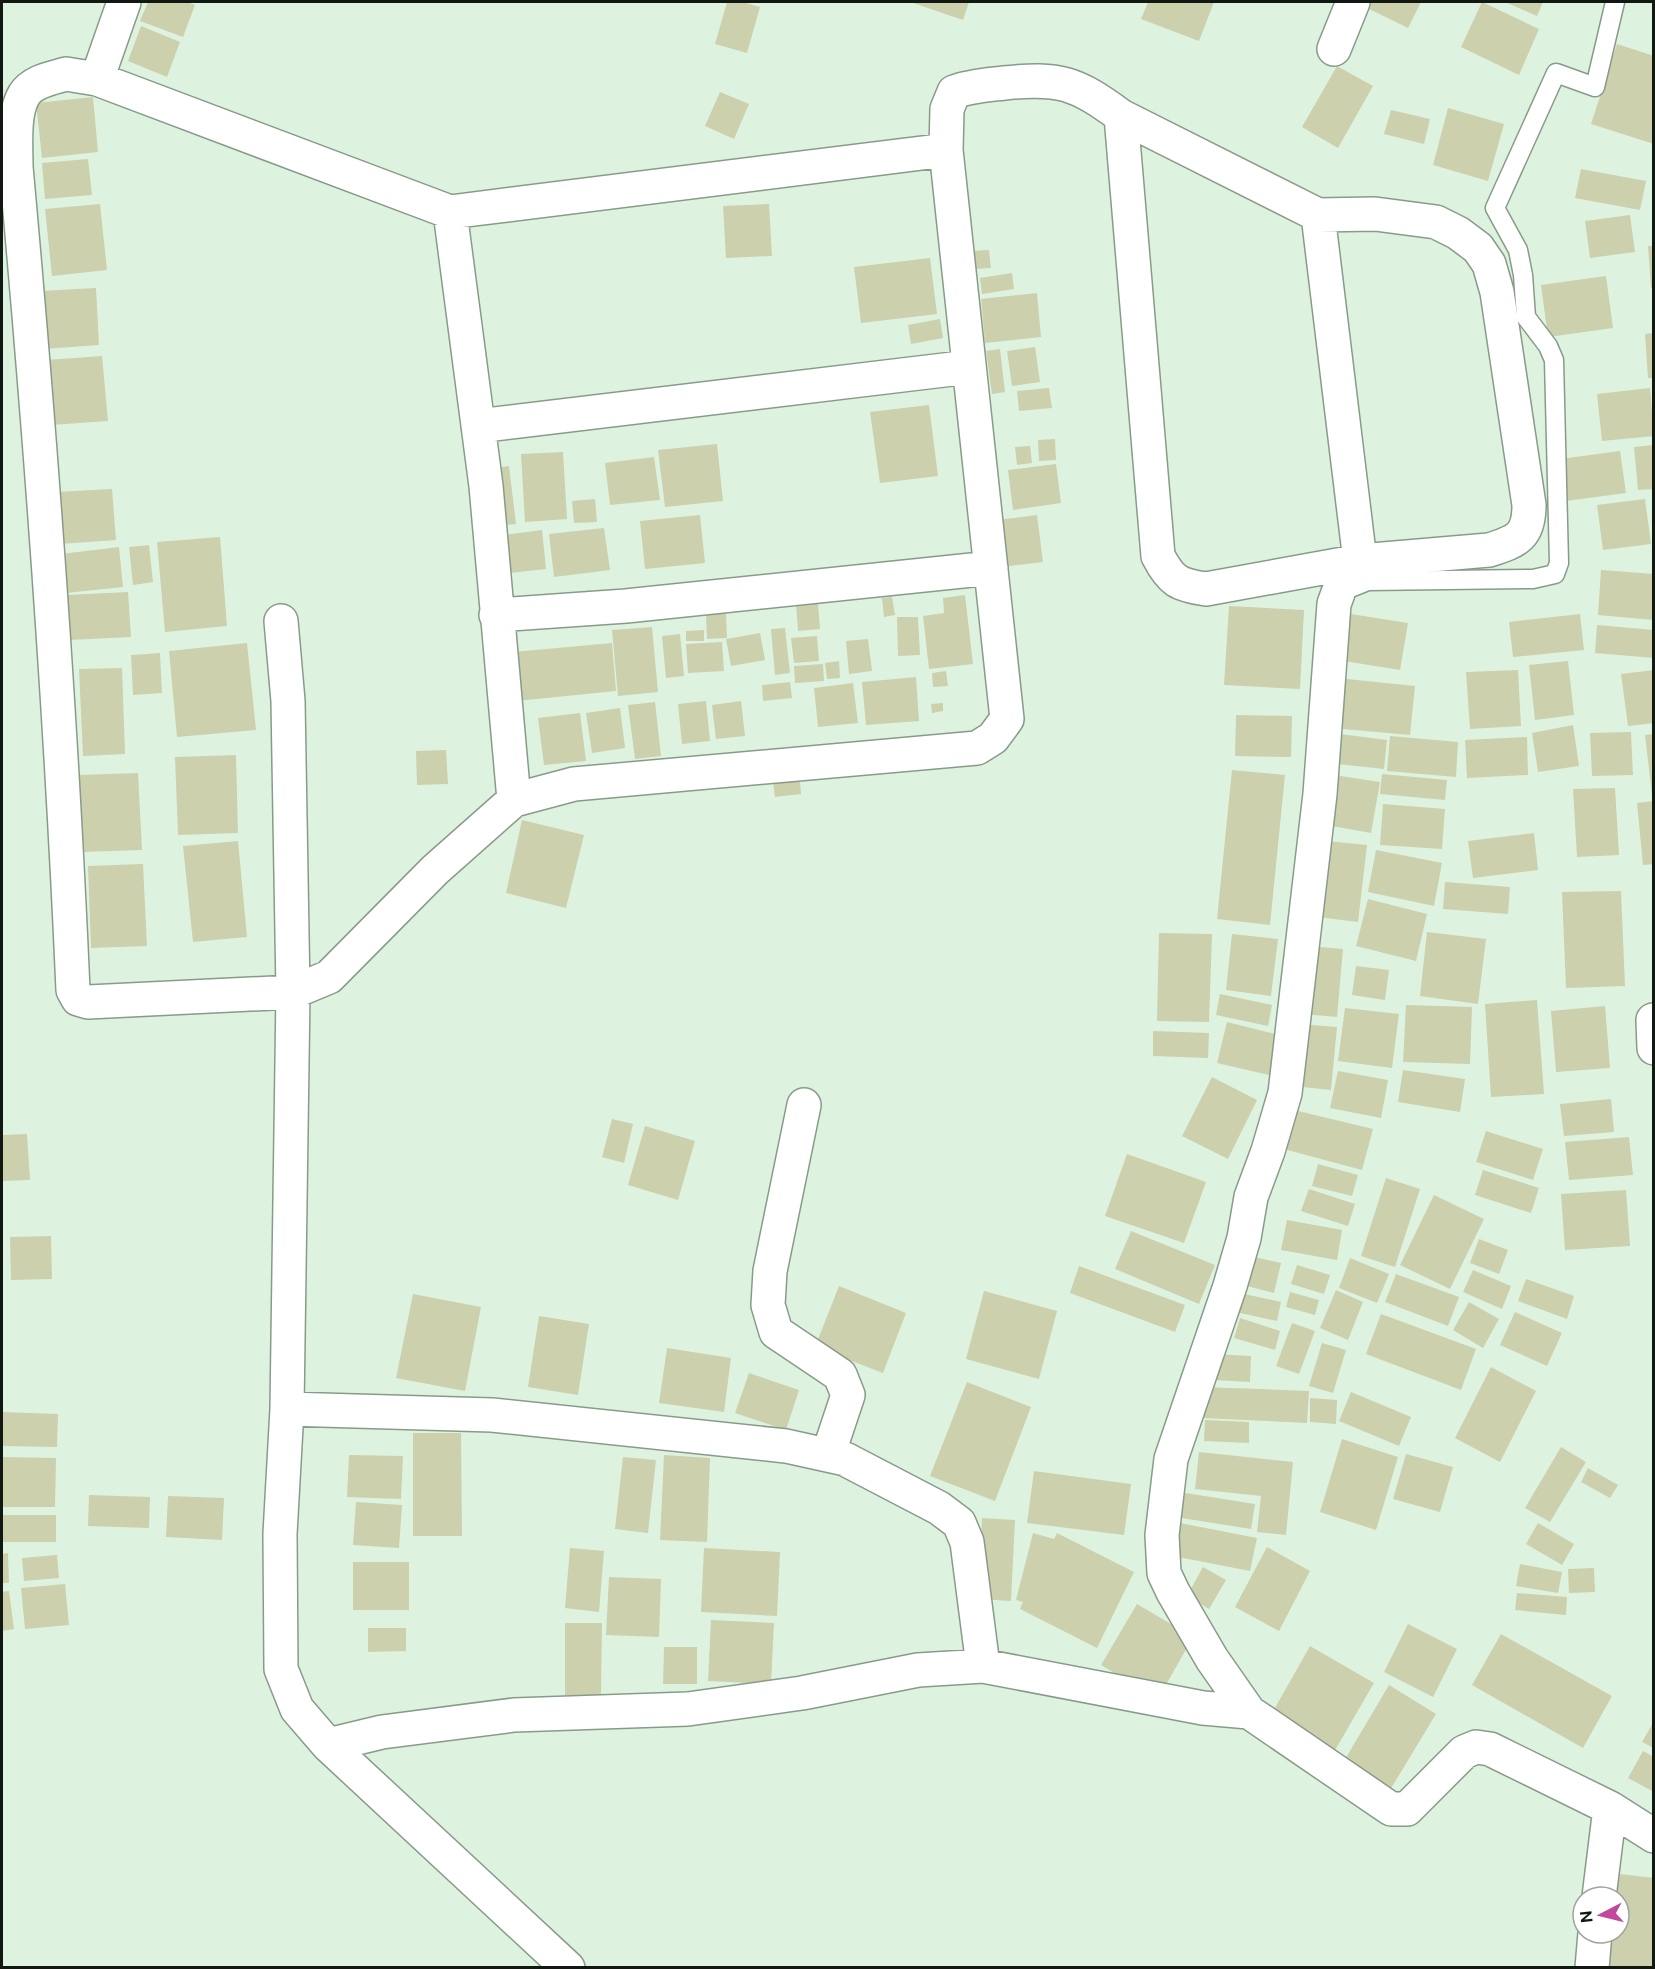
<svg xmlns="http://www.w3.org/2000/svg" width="1655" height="1969" font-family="'Public Sans',sans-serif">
  <rect width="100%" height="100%" fill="#def3df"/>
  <path fill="#ccd0ad" d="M148,2H187L195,5L183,37L140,21Z
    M727,2H742L760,7L747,53L715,44Z
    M910,2H969L963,20Z
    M1148,2H1214L1199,41L1141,19Z
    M1370,2H1421L1408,28L1367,8Z
    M1482,2L1539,29L1519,75L1461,47Z
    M1505,2H1543L1537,16Z
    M141,26L180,42L167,77L128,61Z
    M1617,44L1654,56V144L1591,124Z
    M1337,66L1373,86L1338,148L1302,127Z
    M720,92L749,104L734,139L705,126Z
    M93,97L98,152L42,158L36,103Z
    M1448,108L1504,124L1488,181L1433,165Z
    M1391,110L1430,119L1424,144L1384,134Z
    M88,159L92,195L45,199L42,163Z
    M1581,169L1646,181L1640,210L1575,198Z
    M100,204L107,270L52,276L45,209Z
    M769,204L772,256L726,258L723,206Z
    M1630,215L1635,252L1590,258L1585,221Z
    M1648,246H1654V288H1651Z
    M989,250L991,268L973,269L971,251Z
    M930,258L937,314L861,323L854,267Z
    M1012,273L1014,289L982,294L980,278Z
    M1606,276L1613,328L1548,337L1541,285Z
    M96,288L99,345L43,349L40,291Z
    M1037,293L1041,337L985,343L981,299Z
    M940,319L943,338L911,344L908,325Z
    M1654,333V378H1648L1645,334Z
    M1035,347L1040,382L1012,386L1007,351Z
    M1000,349L1005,392L992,394L986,351Z
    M102,356L108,421L51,425L46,360Z
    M1049,388L1052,408L1019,411L1017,391Z
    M1650,388L1654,436L1602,441L1597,394Z
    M929,405L938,476L880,483L870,412Z
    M1055,439L1056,460L1039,461L1038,440Z
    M717,444L723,501L665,507L658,450Z
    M1654,445V489L1638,490L1634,447Z
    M1030,446L1032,463L1017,465L1015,447Z
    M1620,451L1626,493L1566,501L1560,459Z
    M563,452L567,519L525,522L521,454Z
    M654,457L660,500L610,505L605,463Z
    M1056,464L1061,503L1013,510L1008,470Z
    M509,466L516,524L494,526L488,469Z
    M112,489L116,540L60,544L56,492Z
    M595,499L597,522L574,523L572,501Z
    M1645,499L1651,544L1603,550L1597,505Z
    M700,515L705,563L645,569L640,521Z
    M1037,515L1043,562L1002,567L997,520Z
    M604,528L610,570L554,577L549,534Z
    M542,530L546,569L500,574L496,536Z
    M220,537L227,626L165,632L157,542Z
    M149,545L153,582L133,585L129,547Z
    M119,547L123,587L66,593L61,554Z
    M1601,570L1654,574V620L1598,615Z
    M128,592L131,637L69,640L66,595Z
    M965,595L973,664L929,669L923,616L944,613L943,598Z
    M892,597L895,615L884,617L882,598Z
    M818,602L820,629L798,631L796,603Z
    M1229,606L1304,610L1300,689L1224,685Z
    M726,613L727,638L707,639L706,614Z
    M1351,614L1408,623L1400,670L1344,661Z
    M1580,614L1584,650L1513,657L1509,622Z
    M897,617H918L920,655L898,656Z
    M1597,625L1654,630V658L1595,653Z
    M652,627L658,692L618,696L612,630Z
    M785,628L790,673L775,675L771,629Z
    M704,630V641H686V631Z
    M760,633L765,660L731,666L726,639Z
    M680,634L684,676L666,678L662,636Z
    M817,636L819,661L794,663L791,638Z
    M868,639L872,671L849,674L846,641Z
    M722,642L724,671L688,673L686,644Z
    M247,643L256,730L177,737L169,651Z
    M612,643L616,691L517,701L513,652Z
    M160,653L162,693L133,695L131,655Z
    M839,661L840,678L827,679L825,663Z
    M1568,661L1574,715L1535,720L1529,665Z
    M823,664L824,681L795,683L794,666Z
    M122,668L125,754L83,756L79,669Z
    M1518,670L1521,726L1470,729L1466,672Z
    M1654,670V723L1628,726L1621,674Z
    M946,671L948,686L933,687L932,673Z
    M916,677L919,721L866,725L862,682Z
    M1337,678L1415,686L1410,735L1332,728Z
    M790,682L792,698L763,701L762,685Z
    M853,683L858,723L818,727L814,688Z
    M706,701L710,741L682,744L678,704Z
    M741,701L745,736L716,739L712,705Z
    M655,702L661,756L635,759L628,705Z
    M943,703V711L932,713L931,704Z
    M620,708L625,748L592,753L586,713Z
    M580,713L586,761L544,765L538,718Z
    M1236,715L1292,716L1291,757L1235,756Z
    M1573,725L1579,766L1538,772L1532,733Z
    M1631,732L1633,775L1592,776L1590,733Z
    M1332,733L1387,740L1384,769L1328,763Z
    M1654,734V795H1652L1645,735Z
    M1390,736L1458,742L1456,777L1387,771Z
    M1527,737L1528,775L1467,778L1465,740Z
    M446,750L448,784L417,785L416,751Z
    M236,755L238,833L178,835L175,757Z
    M799,770L801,794L775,797L772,773Z
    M1232,770L1285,775L1270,925L1217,919Z
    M138,773L142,850L82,852L79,775Z
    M1382,774L1447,780L1445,800L1380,794Z
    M1334,775L1380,782L1371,833L1326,825Z
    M1615,788L1619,855L1577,857L1573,789Z
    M1654,801V864L1643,865L1637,803Z
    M1383,804L1445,809L1442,849L1380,845Z
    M522,820L584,835L566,908L506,893Z
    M1534,833L1538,870L1473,878L1468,841Z
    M238,841L247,937L193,942L183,846Z
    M1327,841L1367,845L1358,922L1318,917Z
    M1376,850L1442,863L1434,906L1368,892Z
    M143,864L147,946L91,948L88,866Z
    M1445,882L1510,887L1508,914L1443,909Z
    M1621,891L1625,986L1566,988L1562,892Z
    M1368,899L1427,914L1416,961L1356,946Z
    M1427,932L1486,939L1478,1004L1420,996Z
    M1159,933L1212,934L1209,1022L1157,1021Z
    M1232,934L1278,939L1271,996L1226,990Z
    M1309,946L1343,949L1337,1017L1303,1014Z
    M1356,966L1389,970L1385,1000L1352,995Z
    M1220,994L1272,1005L1268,1026L1216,1015Z
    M1537,1000L1544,1094L1491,1097L1485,1004Z
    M1406,1005L1472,1007L1470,1064L1403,1062Z
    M1605,1006L1610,1068L1556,1072L1551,1011Z
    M1345,1008L1399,1014L1392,1068L1338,1061Z
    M1227,1022L1279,1035L1269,1075L1217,1063Z
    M1299,1024L1337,1027L1331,1090L1293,1086Z
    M1153,1031L1209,1033L1208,1058L1153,1056Z
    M1403,1070L1465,1079L1460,1112L1398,1102Z
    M1338,1071L1388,1080L1381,1118L1330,1108Z
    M1212,1077L1257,1100L1228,1159L1182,1136Z
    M1611,1099L1614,1132L1564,1136L1560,1104Z
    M1290,1109L1373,1129L1362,1170L1280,1148Z
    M612,1119L633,1124L624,1163L602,1157Z
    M645,1126L695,1141L678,1200L628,1185Z
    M1486,1131L1543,1149L1533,1180L1476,1162Z
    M27,1134L30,1180L2,1181V1135Z
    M1629,1137L1633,1175L1569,1180L1565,1142Z
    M1127,1154L1206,1182L1184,1243L1105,1216Z
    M1318,1164L1358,1175L1352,1196L1312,1186Z
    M1483,1170L1539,1188L1531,1213L1475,1195Z
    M1386,1178L1420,1189L1395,1267L1361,1256Z
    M1309,1189L1355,1204L1348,1226L1301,1211Z
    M1626,1190L1630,1246L1565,1250L1561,1194Z
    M1434,1195L1484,1219L1450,1289L1400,1265Z
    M1287,1220L1342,1230L1337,1260L1281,1250Z
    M1131,1231L1215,1265L1199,1304L1115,1269Z
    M51,1236L52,1279L11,1280L10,1237Z
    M1479,1239L1508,1250L1499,1274L1470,1263Z
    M1250,1256L1281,1263L1274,1293L1243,1285Z
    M1350,1258L1389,1274L1377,1303L1339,1288Z
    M1297,1265L1330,1275L1324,1294L1291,1284Z
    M1079,1266L1185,1305L1175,1332L1070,1293Z
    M1473,1270L1511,1286L1502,1309L1463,1292Z
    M1396,1274L1459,1297L1448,1326L1385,1302Z
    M1526,1279L1574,1296L1567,1319L1518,1301Z
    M839,1286L906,1313L883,1373L815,1347Z
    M1336,1290L1363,1302L1348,1340L1320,1328Z
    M984,1291L1057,1311L1039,1379L966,1359Z
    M1290,1292L1319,1300L1315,1315L1286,1307Z
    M1240,1293L1281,1302L1277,1321L1236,1312Z
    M413,1294L481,1307L465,1391L396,1378Z
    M1469,1302L1499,1319L1483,1348L1453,1330Z
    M1515,1312L1562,1333L1547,1366L1500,1345Z
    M1381,1314L1476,1349L1461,1390L1366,1354Z
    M539,1316L589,1324L578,1395L528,1387Z
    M1240,1318L1280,1331L1275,1350L1234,1338Z
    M1292,1323L1315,1331L1299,1374L1276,1366Z
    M1322,1343L1346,1350L1333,1393L1309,1386Z
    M667,1348L731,1358L724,1412L659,1403Z
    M1214,1354L1251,1356L1250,1382L1213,1380Z
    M1491,1367L1536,1391L1500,1462L1455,1438Z
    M749,1373L799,1390L786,1430L735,1413Z
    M967,1382L1031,1407L995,1501L930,1476Z
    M1204,1387L1309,1391L1307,1423L1203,1418Z
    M1351,1392L1411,1417L1399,1446L1339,1421Z
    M1310,1398L1337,1400L1336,1424L1310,1422Z
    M2,1412L58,1414L57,1447L2,1446Z
    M1205,1420L1249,1422V1443L1204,1441Z
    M413,1433H461L462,1536H413Z
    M1342,1439L1398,1457L1376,1530L1320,1512Z
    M1561,1447L1586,1462L1550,1522L1525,1508Z
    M1199,1452L1293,1462L1286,1535L1257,1532L1261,1496L1195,1489Z
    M1406,1454L1453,1467L1440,1512L1393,1499Z
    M349,1455L403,1456L401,1499L347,1497Z
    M664,1455L710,1458L707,1542L660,1540Z
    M2,1457L56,1458L55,1507H2Z
    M623,1457L656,1460L648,1533L615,1529Z
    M1588,1468L1618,1485L1610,1498L1581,1482Z
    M1034,1471L1131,1484L1124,1535L1027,1523Z
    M1173,1491L1255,1504L1251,1529L1169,1516Z
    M89,1495L150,1497L149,1528L88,1526Z
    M168,1496L224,1498L222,1540L166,1537Z
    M356,1502L402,1505L399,1548L353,1545Z
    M2,1515H56V1542H2Z
    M982,1518L1015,1520L1011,1601L978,1599Z
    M1180,1523L1257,1538L1250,1571L1173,1556Z
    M1538,1523L1574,1544L1562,1565L1526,1544Z
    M1033,1533L1054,1539L1057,1533L1134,1572L1097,1648L1020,1609L1023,1602L1016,1600Z
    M1267,1547L1310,1571L1279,1631L1235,1607Z
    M570,1548L604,1551L599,1612L565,1608Z
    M704,1548L780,1552L777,1616L701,1612Z
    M8,1553L9,1583H2V1554Z
    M57,1555L59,1578L24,1581L22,1558Z
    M353,1562H409V1610H353Z
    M1520,1564L1562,1572L1558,1593L1516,1586Z
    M1203,1567L1226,1580L1209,1609L1187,1596Z
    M1594,1568L1595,1592L1569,1593L1568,1569Z
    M609,1577L661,1579L659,1637L606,1635Z
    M65,1584L69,1625L25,1629L21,1588Z
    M9,1591L14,1629L2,1631V1592Z
    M1517,1593L1567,1597L1566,1615L1515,1610Z
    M1137,1604L1193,1637L1158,1699L1101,1665Z
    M711,1620L774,1623L771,1684L708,1681Z
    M565,1623H602L601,1695H565Z
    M1408,1624L1457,1649L1433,1697L1384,1672Z
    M368,1628H406V1651L368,1652Z
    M1501,1634L1612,1696L1583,1748L1472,1685Z
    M1310,1646L1374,1683L1334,1752L1271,1715Z
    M664,1647H697V1684H663Z
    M1389,1685L1436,1714L1390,1790L1344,1761Z
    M1654,1721V1748L1642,1742Z
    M1643,1751L1654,1757V1792L1628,1778Z
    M1620,1874L1654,1878V1968H1607L1611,1933H1619V1897H1616Z"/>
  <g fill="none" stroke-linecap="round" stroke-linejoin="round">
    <defs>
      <path id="lane" d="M1338,593L1368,581L1533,579L1555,574L1559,563L1554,360L1548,346L1526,317L1523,275L1518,250L1495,208L1556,73L1595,87L1615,2"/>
      <path id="street" d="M1334,49L1353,2
        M66,74L97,79L450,212L946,150L1007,719L993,738L977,748L574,784L514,800L435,870L329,977L293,992L88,1002L78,999L73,990C61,715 41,441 16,167C16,146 13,113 24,95C32,81 53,78 66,74Z
        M97,79L124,2
        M946,150L947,109L954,92C970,86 987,85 1004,83C1060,77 1076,83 1121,116L1318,215L1375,214L1436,222L1458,233L1478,248L1489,264L1497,292L1529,505C1529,536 1518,541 1489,550L1360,561L1206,589C1178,585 1171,581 1158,556L1121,116
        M450,212L486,486L514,800
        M1318,215L1360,561
        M478,426L969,367
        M496,615L626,606L991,568
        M281,621L288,701L293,992L287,1409L280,1534L281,1669L297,1709L328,1745L568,1968
        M1653,1020L1654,1048
        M804,1105L770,1271L768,1305L776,1332L840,1375L848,1395L828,1455
        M287,1409L492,1415L786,1446L845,1459L939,1508L959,1523L967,1542L983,1666
        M1249,1712L1212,1659L1173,1592L1164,1573L1162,1535L1171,1459L1230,1286L1244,1238L1251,1197L1268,1151L1285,1093L1320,794L1334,604L1338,593
        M328,1745L382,1732L514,1715L688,1709L802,1693L918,1670L983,1666L1203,1708L1249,1712L1391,1809H1407L1464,1752L1476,1747L1490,1749L1610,1808L1654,1836
        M1599,1897L1610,1808
        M1592,1968L1595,1933"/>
    </defs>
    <use href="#lane" stroke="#889b89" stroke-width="21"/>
    <use href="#street" stroke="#889b89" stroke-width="36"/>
    <use href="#lane" stroke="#fff" stroke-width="18"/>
    <use href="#street" stroke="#fff" stroke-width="33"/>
  </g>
  <rect width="1655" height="1969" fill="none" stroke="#111811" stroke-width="6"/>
  <g transform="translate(1601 1915) rotate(263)"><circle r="28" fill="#ffffff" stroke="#a0a3a0" stroke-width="1.5"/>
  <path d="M0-4.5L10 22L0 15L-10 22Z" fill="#c1489c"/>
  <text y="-9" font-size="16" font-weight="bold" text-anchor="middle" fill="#111811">N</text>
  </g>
</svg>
